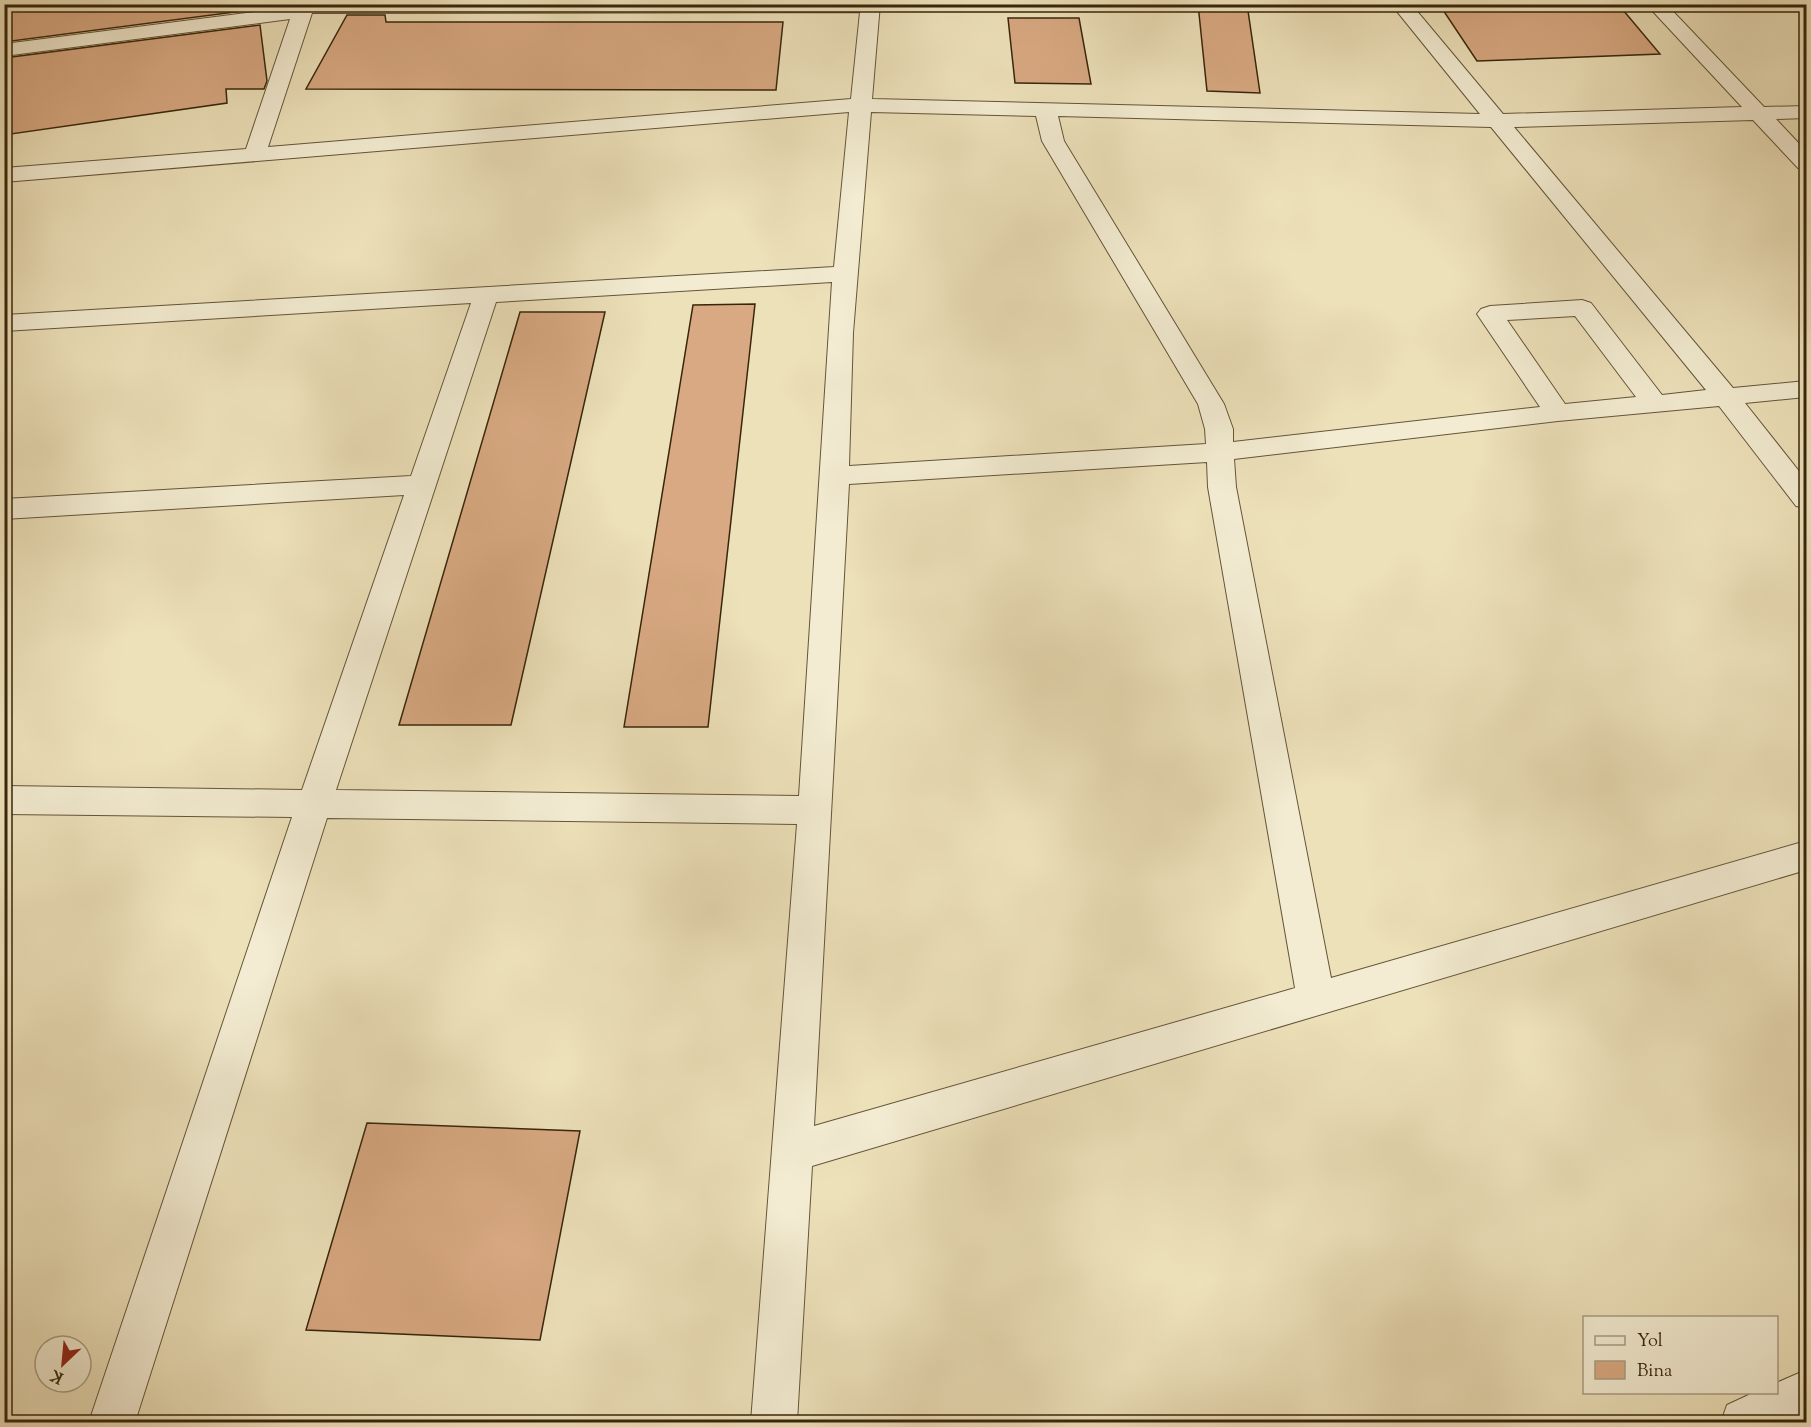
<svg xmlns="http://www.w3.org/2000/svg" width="1811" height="1427" font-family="'Sorts Mill Goudy',serif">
  <rect width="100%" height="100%" fill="#ede1ba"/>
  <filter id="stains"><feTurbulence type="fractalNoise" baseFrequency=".00333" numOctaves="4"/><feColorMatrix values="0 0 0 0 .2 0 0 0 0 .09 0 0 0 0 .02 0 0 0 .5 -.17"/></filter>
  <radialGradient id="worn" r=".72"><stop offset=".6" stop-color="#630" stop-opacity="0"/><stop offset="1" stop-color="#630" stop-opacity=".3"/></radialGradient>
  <path fill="#d8a982" stroke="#37260c" stroke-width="1.5" d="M4,4H258V9L4,42Z
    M1198,4H1247L1260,93L1207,91Z
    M1439,4H1618L1660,54L1477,61Z
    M347,15H385L386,22H783L776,90L306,89Z
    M1008,18H1079L1091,84L1015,83Z
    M260,25L267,81L264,89H226L227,103L4,135V58Z
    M755,304L708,727H624L693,305Z
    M520,312H605L511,725H399Z
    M367,1123L580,1131L540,1340L306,1330Z"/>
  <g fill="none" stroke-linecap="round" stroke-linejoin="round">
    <defs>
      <path id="minor" d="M295,4H880L872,99L1480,114L1391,4H1411L1503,114L1742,107L1646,4H1666L1764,107L1806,106V118L1776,119L1806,151V170L1798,168L1753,120L1514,127L1733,388L1806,381V397L1745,403L1806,480V508L1796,506L1719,406L1558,421L1234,459L1236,487L1331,978L1806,841V870L812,1166L797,1422H751L797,824L327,818L135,1422H89L292,817L4,814V786L302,790L404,495L4,519V499L411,476L471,303L4,331V315L834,267L849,112L4,182V168L246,149L290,19L4,56V44L294,7ZM860,12L851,99L268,147L312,13ZM871,112L1036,116L1042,141L1198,404L1205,429L1206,444L849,466L853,333ZM1058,116L1491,127L1706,390L1662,395L1591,303L1582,300L1490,306L1481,309L1477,314L1540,407L1233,442V429L1224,404L1064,141ZM832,282L799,796L336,790L496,302ZM1575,316L1636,397L1565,404L1507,320ZM1207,462L1208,487L1295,988L814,1126L849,484Z
        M1806,1370V1417L1794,1422H1721L1727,1405L1755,1392H1776V1383Z"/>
    </defs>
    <use href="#minor" stroke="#645538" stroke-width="2"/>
    <use href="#minor" fill="#f3ecd2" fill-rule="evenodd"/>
  </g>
  <rect width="1811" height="1427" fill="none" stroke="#ede1ba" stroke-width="24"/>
  <rect x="6" y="6" width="1799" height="1415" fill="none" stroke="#37260c" stroke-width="3"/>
  <rect x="12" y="12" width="1787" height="1403" fill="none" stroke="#37260c" stroke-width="1.5"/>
  <rect x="1583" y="1316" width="195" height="78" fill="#f3ecd2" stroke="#a89d83" stroke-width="1.5"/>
  <rect x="1595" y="1336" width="30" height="9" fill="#f3ecd2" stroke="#a89d83" stroke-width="1.5"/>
  <text x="1637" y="1346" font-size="18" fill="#37260c">Yol</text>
  <rect x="1595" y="1361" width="30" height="18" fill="#d8a982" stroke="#a89d83" stroke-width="1.5"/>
  <text x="1637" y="1376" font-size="18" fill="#37260c">Bina</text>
  <g transform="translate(63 1364) rotate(206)"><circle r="28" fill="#f3ecd2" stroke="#a89d83" stroke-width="1.5"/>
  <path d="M0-4.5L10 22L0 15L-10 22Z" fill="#8f2418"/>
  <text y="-9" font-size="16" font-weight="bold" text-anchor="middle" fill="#37260c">K</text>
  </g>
  <rect width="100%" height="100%" filter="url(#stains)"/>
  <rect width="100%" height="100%" fill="url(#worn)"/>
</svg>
